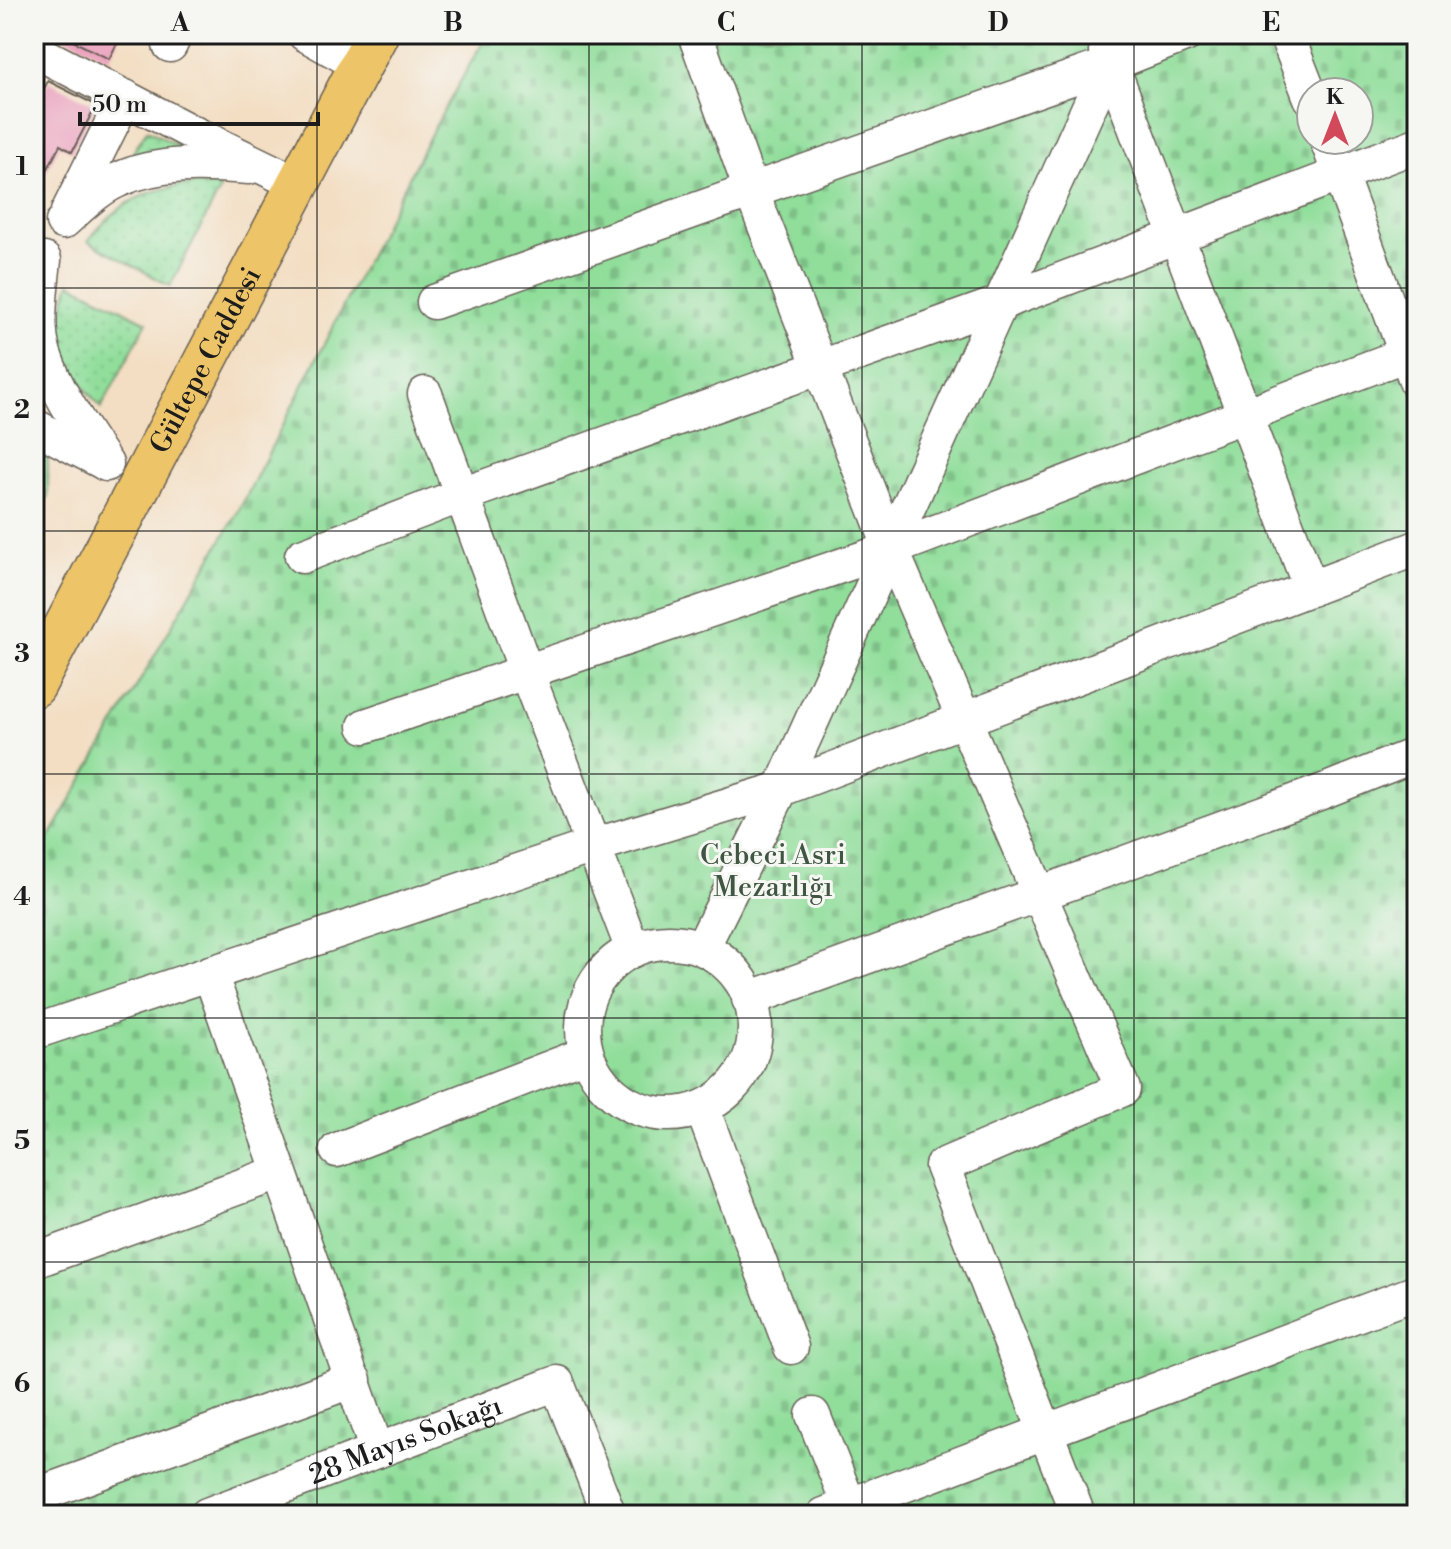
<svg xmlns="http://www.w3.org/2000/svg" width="1451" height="1549" font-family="'Libre Bodoni',serif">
  <defs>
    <pattern id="grass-dots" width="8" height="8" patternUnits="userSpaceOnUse" patternTransform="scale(2)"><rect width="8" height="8" fill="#91de9b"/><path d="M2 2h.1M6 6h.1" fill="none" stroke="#7cbe85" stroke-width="1.8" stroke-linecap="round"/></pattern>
    <pattern id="cemetery-stones" width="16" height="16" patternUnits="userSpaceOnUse" patternTransform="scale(2)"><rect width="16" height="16" fill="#91de9b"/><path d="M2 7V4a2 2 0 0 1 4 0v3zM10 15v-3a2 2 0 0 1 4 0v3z" fill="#7cbe85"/></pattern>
  </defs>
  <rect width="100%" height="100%" fill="#f6f6f2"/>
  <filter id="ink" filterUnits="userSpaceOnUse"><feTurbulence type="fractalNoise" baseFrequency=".0125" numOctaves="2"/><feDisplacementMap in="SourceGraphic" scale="16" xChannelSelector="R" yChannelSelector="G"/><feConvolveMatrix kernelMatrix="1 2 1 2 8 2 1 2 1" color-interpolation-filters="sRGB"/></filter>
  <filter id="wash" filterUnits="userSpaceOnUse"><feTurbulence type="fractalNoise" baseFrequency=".006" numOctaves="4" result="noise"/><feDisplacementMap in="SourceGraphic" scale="32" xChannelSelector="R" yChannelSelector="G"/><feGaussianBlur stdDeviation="1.8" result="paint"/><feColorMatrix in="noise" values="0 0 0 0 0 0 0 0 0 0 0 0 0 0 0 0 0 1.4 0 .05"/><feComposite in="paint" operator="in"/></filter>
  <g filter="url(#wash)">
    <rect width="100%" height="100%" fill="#f3dec3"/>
    <path fill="url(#grass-dots)" stroke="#567d5c" stroke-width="2" d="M147,130L199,156L122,170Z
      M198,184L221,188L170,286L88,241C118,202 149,187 198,184Z
      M70,283L147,322L101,408C81,386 61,357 61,325C60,312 66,296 70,283Z
      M34,446L48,451V497L34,523Z"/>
    <path fill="url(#cemetery-stones)" stroke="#567d5c" stroke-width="2" fill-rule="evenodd" d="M487,34H1417V1515H34V864L244,501L432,132ZM1311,92H1359V140H1311Z"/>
    <g id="blocks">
      <path fill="#ea9ebb" d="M59,34H122L109,59Z
        M48,81L96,105L72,152L60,145L34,196V93L40,96Z"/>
    </g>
  </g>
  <g filter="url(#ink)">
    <use href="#blocks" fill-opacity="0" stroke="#676056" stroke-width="2"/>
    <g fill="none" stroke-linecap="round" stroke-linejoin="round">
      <defs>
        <g id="minor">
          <path d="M305,34L360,65"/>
          <path d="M695,34L751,190L891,549L1123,1089L942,1166L1078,1515"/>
          <path d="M1286,34L1311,98"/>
          <path d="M170,45L175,34"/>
          <path d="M34,50L187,130L298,184"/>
          <path d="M1106,51L1311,589"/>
          <path d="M1327,140L1417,383"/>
          <path d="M68,212L125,97"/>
          <path d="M63,222C80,207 97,189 118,180C158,161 206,164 249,167"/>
          <path d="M44,260C41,289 35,325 44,354C57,394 83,429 106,464"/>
          <path d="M434,302L1111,64L1187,34"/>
          <path d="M425,394L526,671L633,950"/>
          <path d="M34,426L103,462"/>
          <path d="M302,556L462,495L1003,302L1417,145"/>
          <path d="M365,726L891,549L1417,350"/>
          <circle cx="669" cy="1028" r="86"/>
          <path d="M702,948L781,789L1122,34"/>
          <path d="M210,973L377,1451"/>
          <path d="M749,999L1324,791L1417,754"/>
          <path d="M34,1032L593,846L781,789L1417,548"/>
          <path d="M702,1108L791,1347"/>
          <path d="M337,1150L586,1054"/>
          <path d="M34,1261L278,1173"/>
          <path d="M813,1415L853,1515"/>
          <path d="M34,1496L354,1380"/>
          <path id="s1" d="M207,1515L557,1383L609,1515"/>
          <path d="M824,1515L1417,1292"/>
        </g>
        <g id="major">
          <path id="s2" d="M34,686L377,34"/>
        </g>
      </defs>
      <use href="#minor" stroke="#676056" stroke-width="37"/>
      <use href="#major" stroke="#676056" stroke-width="45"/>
      <use href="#minor" stroke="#fff" stroke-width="34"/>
      <use href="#major" stroke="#eec469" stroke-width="42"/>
    </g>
  </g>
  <path fill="none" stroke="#1c1c1c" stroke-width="2" stroke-opacity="0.55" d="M317,34V1515M589,34V1515M862,34V1515M1134,34V1515M34,288H1417M34,531H1417M34,774H1417M34,1018H1417M34,1262H1417"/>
  <g text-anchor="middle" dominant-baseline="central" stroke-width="6" stroke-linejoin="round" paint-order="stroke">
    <g font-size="28" fill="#1c1c1c" stroke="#f6f6f2">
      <text stroke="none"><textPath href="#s2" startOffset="368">Gültepe Caddesi</textPath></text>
      <text stroke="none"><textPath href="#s1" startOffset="212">28 Mayıs Sokağı</textPath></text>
    </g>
    <g font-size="28" fill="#3f5642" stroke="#f6f6f2">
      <text x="773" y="855">Cebeci Asri<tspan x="773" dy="32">Mezarlığı</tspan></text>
    </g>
  </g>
  <rect width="1451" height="1549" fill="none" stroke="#f6f6f2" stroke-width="88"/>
  <g transform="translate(1335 116)"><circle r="38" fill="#f6f6f2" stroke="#9f9f9c" stroke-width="2"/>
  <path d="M0-6L14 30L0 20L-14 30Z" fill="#d1495b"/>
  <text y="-12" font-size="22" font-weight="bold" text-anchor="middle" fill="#1c1c1c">K</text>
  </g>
  <path d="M80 112v12h238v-12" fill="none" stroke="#1c1c1c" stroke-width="4"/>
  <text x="92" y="112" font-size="24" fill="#1c1c1c" stroke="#f6f6f2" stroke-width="6" paint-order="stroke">50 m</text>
  <rect x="44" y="44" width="1363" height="1461" fill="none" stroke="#1c1c1c" stroke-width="3"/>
  <g font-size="26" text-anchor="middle" font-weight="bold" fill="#1c1c1c">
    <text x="180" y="31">A</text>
    <text x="453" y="31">B</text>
    <text x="726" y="31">C</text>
    <text x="998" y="31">D</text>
    <text x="1271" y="31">E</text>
    <text x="22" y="175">1</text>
    <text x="22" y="418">2</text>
    <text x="22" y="662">3</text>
    <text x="22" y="905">4</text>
    <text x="22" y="1149">5</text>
    <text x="22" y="1392">6</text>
  </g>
</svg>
